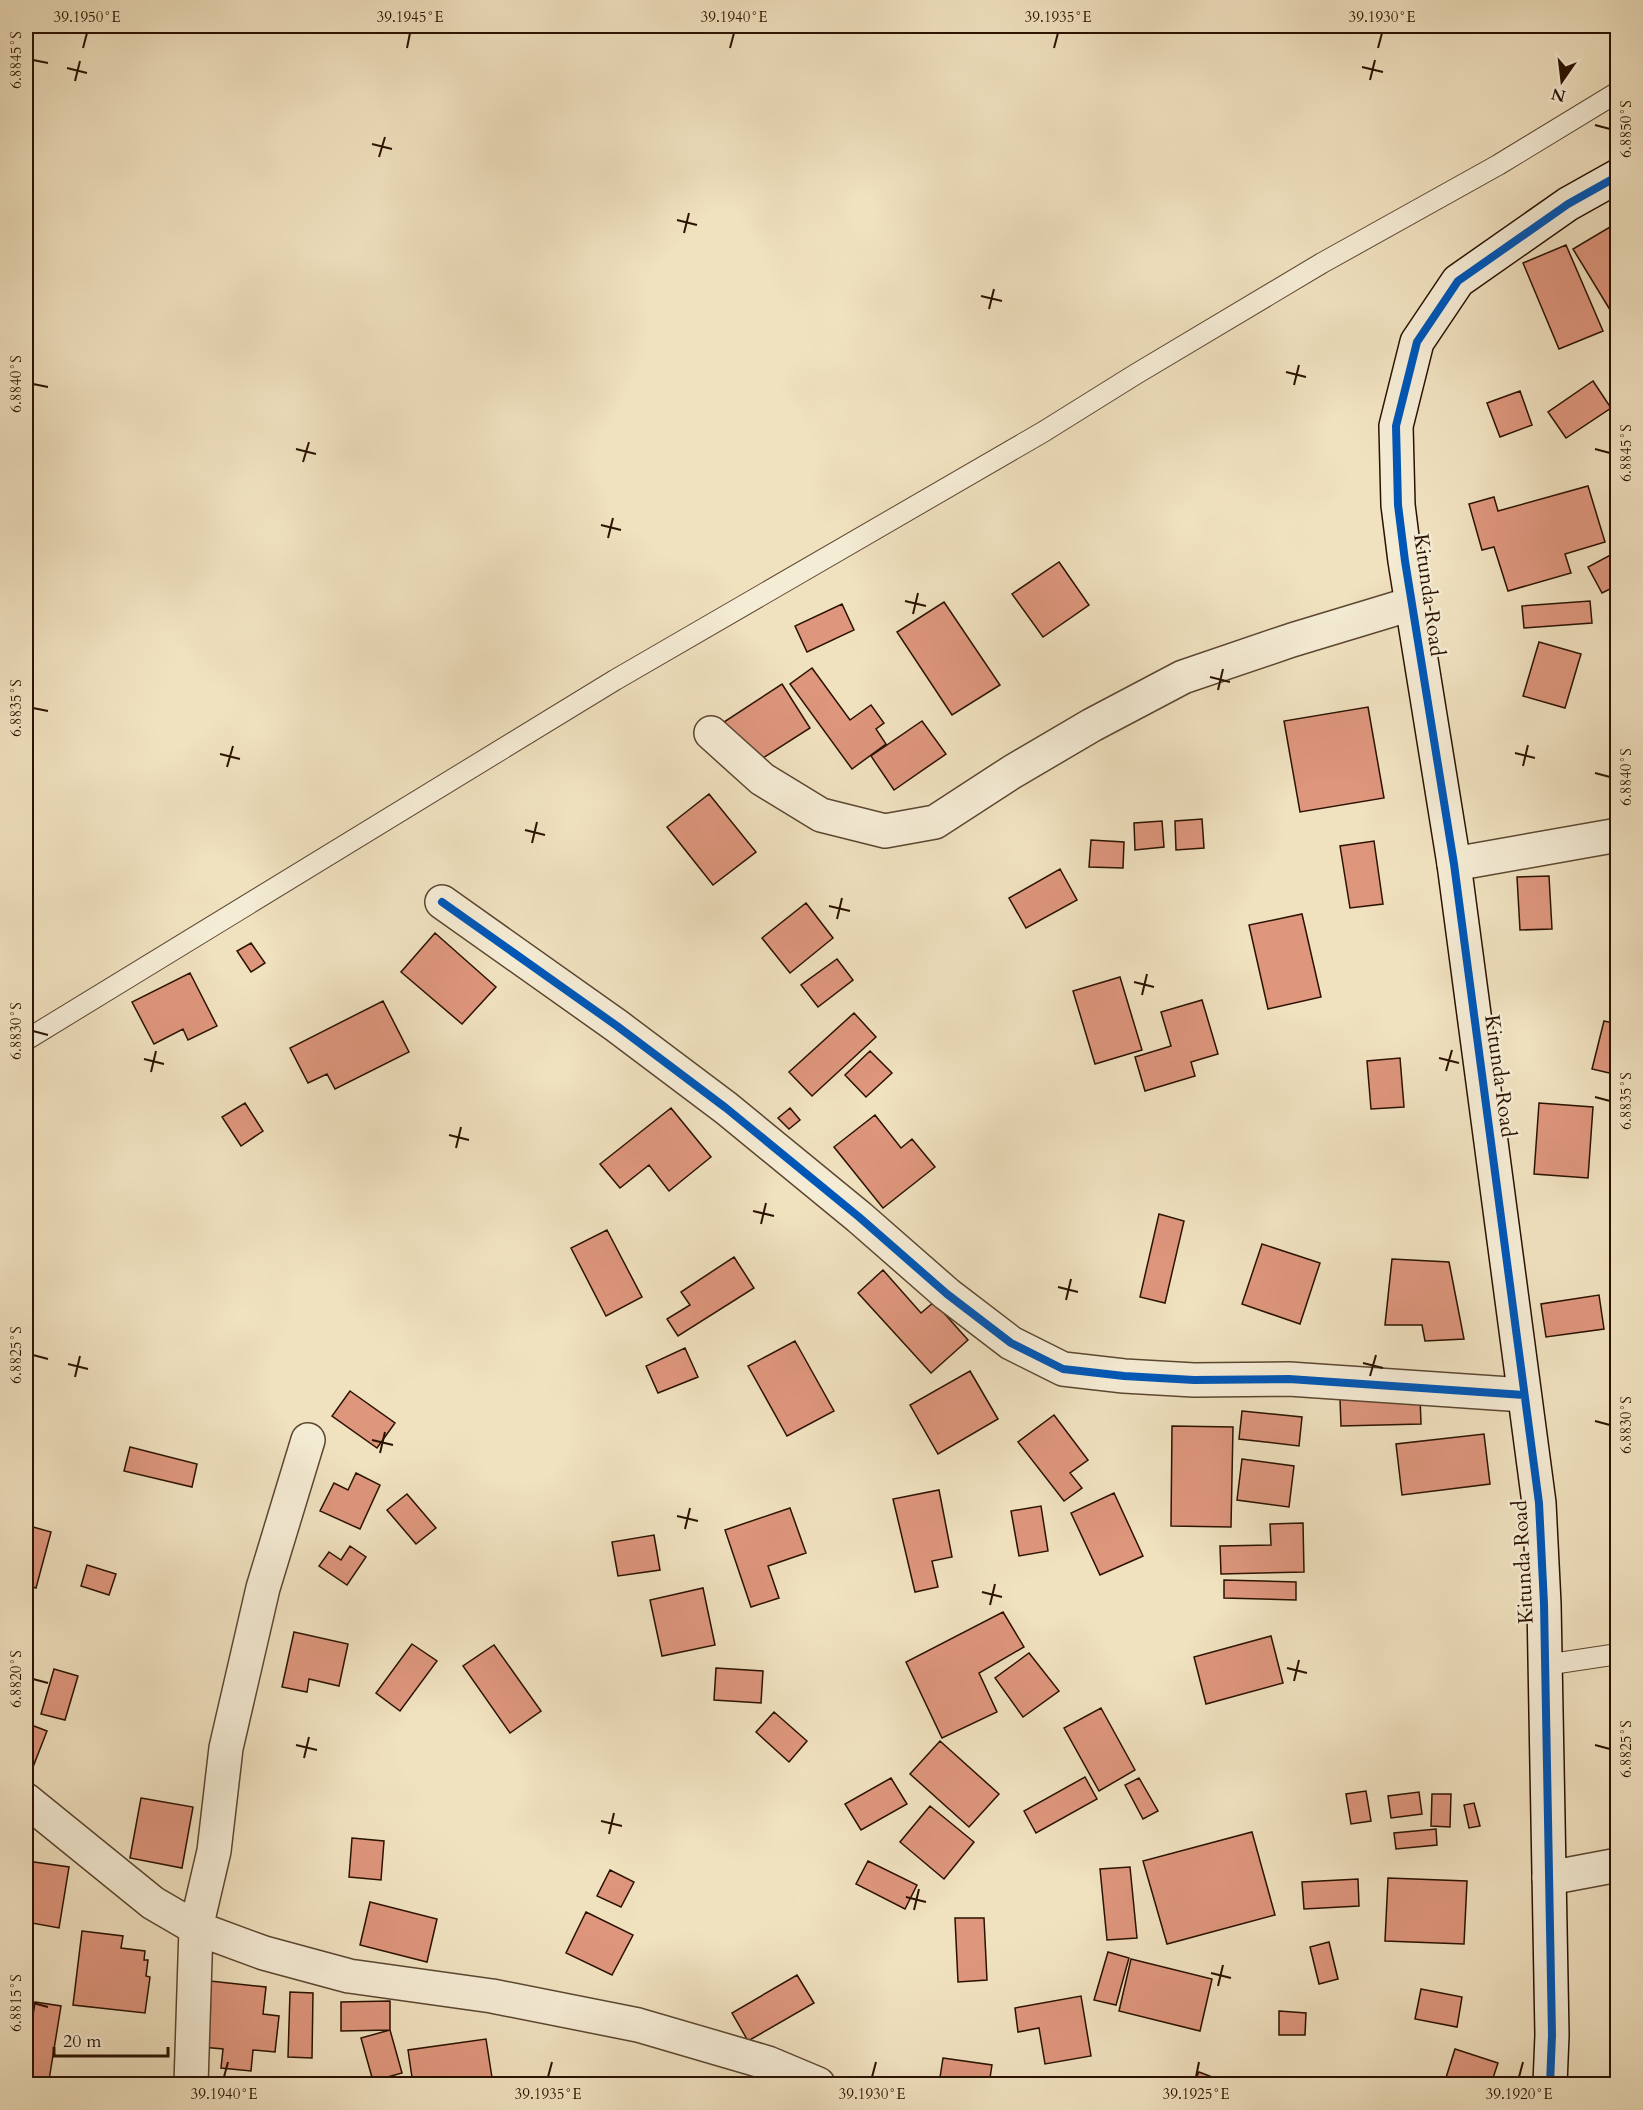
<svg xmlns="http://www.w3.org/2000/svg" width="1643" height="2110" font-family="Cardo,serif">
  <rect width="100%" height="100%" fill="#f0e1bf"/>
  <filter id="stains"><feTurbulence type="fractalNoise" baseFrequency=".00333" numOctaves="4"/><feColorMatrix values="0 0 0 0 .2 0 0 0 0 .09 0 0 0 0 .02 0 0 0 .5 -.17"/></filter>
  <radialGradient id="worn" r=".72"><stop offset=".6" stop-color="#630" stop-opacity="0"/><stop offset="1" stop-color="#630" stop-opacity=".3"/></radialGradient>
  <path fill="#de967d" stroke="#2b1200" stroke-width="1.5" d="M1615,224L1618,228V323L1573,249Z
    M1566,245L1603,331L1559,349L1523,263Z
    M1593,381L1611,408L1566,438L1548,412Z
    M1520,391L1532,425L1500,437L1487,403Z
    M1588,486L1605,542L1565,554L1571,573L1508,591L1494,547L1482,550L1469,504L1494,497L1498,511Z
    M1618,551V585L1602,593L1588,567Z
    M1059,562L1089,605L1043,637L1012,594Z
    M1590,601L1592,623L1524,628L1522,606Z
    M944,602L1000,685L952,715L897,632Z
    M842,604L854,630L807,652L795,626Z
    M1539,642L1581,654L1565,708L1523,696Z
    M1610,663H1618V738H1611Z
    M812,668L850,720L871,705L884,723L876,729L886,744L852,769L790,684Z
    M782,684L810,728L752,765L724,722Z
    M1368,707L1384,798L1300,812L1284,721Z
    M922,721L946,754L894,790L871,756Z
    M709,794L756,852L713,885L667,827Z
    M1202,819L1204,848L1176,850L1175,821Z
    M1162,821L1164,847L1135,850L1134,823Z
    M1091,840L1124,842L1123,868L1089,867Z
    M1374,841L1383,904L1350,908L1340,846Z
    M1060,869L1077,900L1026,928L1009,898Z
    M1549,876L1552,929L1520,930L1517,877Z
    M806,903L833,938L790,973L762,938Z
    M1302,914L1321,997L1268,1009L1249,925Z
    M435,933L496,987L462,1024L401,972Z
    M251,943L265,963L251,972L237,951Z
    M837,959L853,980L818,1007L801,985Z
    M190,973L217,1026L188,1040L183,1029L154,1044L132,1002Z
    M1120,977L1142,1050L1095,1064L1073,991Z
    M1202,1000L1218,1054L1191,1062L1195,1076L1145,1091L1135,1057L1171,1046L1161,1012Z
    M383,1001L409,1052L335,1089L327,1074L308,1083L290,1048Z
    M854,1013L876,1037L812,1096L789,1072Z
    M1604,1021L1618,1024V1075L1592,1069Z
    M870,1051L892,1073L866,1097L845,1075Z
    M1400,1058L1404,1107L1371,1109L1367,1061Z
    M245,1103L263,1131L241,1146L222,1117Z
    M1539,1103L1593,1107L1588,1178L1534,1174Z
    M671,1108L711,1157L669,1191L649,1165L620,1188L600,1164Z
    M790,1108L800,1120L789,1129L778,1118Z
    M875,1115L901,1148L912,1139L935,1167L883,1208L834,1147Z
    M1159,1214L1184,1221L1165,1303L1140,1297Z
    M607,1230L642,1297L606,1316L571,1248Z
    M1262,1244L1320,1263L1300,1324L1242,1304Z
    M734,1257L754,1288L678,1336L667,1319L690,1305L681,1292Z
    M1392,1259L1449,1262L1464,1339L1425,1341L1422,1325H1385Z
    M883,1270L921,1313L934,1302L968,1340L931,1373L858,1293Z
    M1599,1295L1604,1329L1546,1337L1541,1304Z
    M795,1341L834,1411L787,1436L748,1366Z
    M685,1348L698,1377L658,1393L646,1366Z
    M970,1371L998,1419L938,1454L910,1405Z
    M350,1391L395,1423L377,1448L332,1416Z
    M1420,1397L1421,1424L1341,1426L1340,1399Z
    M1242,1411L1302,1417L1299,1446L1239,1439Z
    M1054,1415L1088,1460L1070,1473L1082,1488L1064,1501L1018,1442Z
    M1172,1426L1233,1427L1231,1527L1171,1526Z
    M1484,1434L1490,1484L1402,1495L1396,1444Z
    M130,1447L197,1464L192,1487L124,1471Z
    M1242,1459L1294,1466L1289,1507L1237,1500Z
    M356,1473L380,1485L360,1529L320,1511L334,1483L348,1490Z
    M939,1490L952,1557L932,1561L938,1587L915,1592L893,1499Z
    M1114,1493L1143,1556L1100,1575L1071,1513Z
    M407,1494L436,1528L416,1544L387,1510Z
    M1041,1506L1048,1551L1019,1556L1011,1511Z
    M790,1508L806,1553L768,1566L779,1598L751,1607L725,1530Z
    M1303,1523L1304,1572L1221,1574L1220,1546L1271,1545L1270,1524Z
    M26,1525L51,1532L36,1588L26,1585Z
    M654,1535L660,1570L618,1576L612,1542Z
    M1610,1535H1618V1618H1613Z
    M350,1546L366,1557L347,1585L319,1566L329,1552L341,1560Z
    M87,1565L116,1574L109,1595L81,1586Z
    M1224,1580L1296,1582V1600L1224,1598Z
    M703,1588L715,1645L662,1656L650,1600Z
    M1003,1612L1024,1647L979,1673L997,1712L942,1738L906,1662Z
    M294,1632L348,1644L339,1686L309,1679L307,1692L282,1687Z
    M1271,1636L1283,1683L1206,1704L1194,1657Z
    M412,1644L437,1661L400,1711L376,1693Z
    M494,1645L541,1711L510,1733L463,1666Z
    M1029,1653L1059,1691L1023,1717L995,1678Z
    M716,1668L763,1671L761,1703L714,1700Z
    M54,1669L78,1676L65,1720L41,1714Z
    M1101,1708L1135,1770L1099,1791L1064,1728Z
    M774,1712L807,1741L789,1762L756,1732Z
    M26,1723L47,1731L33,1767L26,1764Z
    M940,1741L999,1794L969,1827L910,1774Z
    M1085,1777L1097,1799L1036,1833L1024,1811Z
    M891,1778L907,1804L861,1830L845,1804Z
    M1139,1778L1158,1811L1143,1819L1125,1785Z
    M1366,1791L1371,1821L1351,1824L1346,1794Z
    M1419,1792L1422,1814L1391,1818L1388,1796Z
    M1432,1794H1451L1450,1827L1431,1826Z
    M141,1798L193,1807L182,1868L130,1858Z
    M1474,1803L1480,1826L1469,1828L1464,1805Z
    M930,1806L974,1842L944,1879L900,1842Z
    M1436,1829L1437,1845L1396,1849L1394,1833Z
    M1252,1832L1275,1915L1167,1944L1143,1861Z
    M352,1838L384,1841L381,1880L349,1877Z
    M27,1861L69,1867L59,1928L26,1922Z
    M868,1861L917,1885L905,1909L856,1884Z
    M1130,1867L1137,1938L1107,1940L1100,1869Z
    M610,1870L634,1882L621,1907L597,1896Z
    M1388,1878L1467,1881L1464,1944L1385,1941Z
    M1358,1879L1359,1906L1304,1909L1302,1882Z
    M370,1902L437,1919L427,1962L360,1945Z
    M586,1912L633,1935L612,1975L566,1953Z
    M955,1918H984L987,1980L958,1982Z
    M82,1931L123,1936L121,1948L145,1951L144,1960H148L146,1976L150,1977L145,2013L73,2005Z
    M1329,1942L1338,1979L1319,1984L1310,1947Z
    M1108,1952L1129,1958L1116,2005L1094,2000Z
    M1131,1959L1212,1979L1200,2031L1119,2011Z
    M797,1975L814,2003L748,2041L732,2013Z
    M210,1981L266,1987L263,2014L279,2016L275,2052L253,2050L251,2071L221,2068L223,2049L202,2047Z
    M1421,1989L1462,1997L1457,2027L1415,2019Z
    M290,1992L313,1993L312,2058L288,2057Z
    M1081,1996L1091,2056L1045,2064L1039,2028L1018,2032L1015,2008Z
    M390,2001V2030L341,2031V2002Z
    M35,2002L61,2006L49,2080L26,2076V2063Z
    M1279,2011L1306,2013L1305,2035H1279Z
    M390,2030L402,2073L373,2081L361,2038Z
    M486,2039L493,2084H413L408,2050Z
    M1455,2049L1498,2063L1491,2084H1444Z
    M943,2058L992,2065L989,2084H939Z
    M1199,2072L1225,2082L1224,2084H1193Z"/>
  <g fill="none" stroke-linecap="round" stroke-linejoin="round">
    <defs>
      <path id="lane" d="M26,1040L615,680L1043,432L1136,374L1322,263L1498,165L1618,92
        M1545,1665L1618,1654"/>
      <path id="street" d="M711,733L762,779L821,815L885,831L935,822L1012,772L1092,725L1183,677L1292,640L1411,604
        M1454,864L1618,835
        M442,902L617,1026L726,1108L859,1217L947,1294L1011,1343L1063,1369L1124,1376L1194,1380L1289,1379L1524,1395
        M26,1800L153,1903L196,1928L264,1953L349,1976L492,1996L638,2025L768,2063L818,2084
        M1549,1878L1618,1865
        M191,2084L196,1928L214,1851L226,1748L263,1588L308,1440"/>
      <path id="secondary" d="M1550,2084L1552,2035L1544,1604L1539,1503L1454,864L1405,561L1398,505L1396,426L1417,342L1458,281L1568,204L1618,176"/>
    </defs>
    <use href="#lane" stroke="#5c4630" stroke-width="22"/>
    <use href="#street" stroke="#5c4630" stroke-width="36"/>
    <use href="#secondary" stroke="#2b1200" stroke-width="36"/>
    <use href="#lane" stroke="#f5ecd5" stroke-width="20"/>
    <use href="#street" stroke="#f5ecd5" stroke-width="33"/>
    <use href="#secondary" stroke="#f5ecd5" stroke-width="33"/>
    <defs>
      <path id="cycleway" d="M442,902L617,1026L726,1108L859,1217L947,1294L1011,1343L1063,1369L1124,1376L1194,1380L1289,1379L1524,1395
        M1550,2084L1552,2035L1544,1604L1539,1503L1454,864L1405,561L1398,505L1396,426L1417,342L1458,281L1568,204L1618,176"/>
    </defs>
    <use href="#cycleway" stroke="#f5ecd5" stroke-width="11"/>
    <use href="#cycleway" stroke="#0057b8" stroke-width="8"/>
  </g>
  <path fill="none" stroke="#2b1200" stroke-width="2" d="M83,48L87,33M407,48L410,33M730,48L734,33M1054,48L1058,33M1378,48L1382,33M33,60L48,63M1362,67L1383,72M67,68L87,73M1370,80L1375,60M75,81L80,61M1595,125L1610,129M372,144L392,149M379,157L385,137M677,220L697,225M684,233L689,213M981,296L1002,301M989,309L994,289M1286,372L1306,377M33,384L48,387M1294,385L1299,365M296,449L316,454M1595,449L1610,453M303,462L309,442M601,525L621,530M608,538L613,518M905,601L926,606M913,614L918,593M1210,677L1230,682M1218,690L1223,669M33,708L48,711M1515,753L1535,758M220,754L240,759M1523,766L1528,745M227,767L233,746M1595,773L1610,777M525,830L545,835M532,843L537,822M829,906L850,911M837,919L842,898M1134,982L1154,987M1142,995L1147,974M33,1031L48,1035M1439,1058L1459,1063M144,1059L164,1064M1446,1071L1452,1050M151,1072L156,1051M1595,1097L1610,1101M449,1135L469,1140M456,1148L461,1127M753,1211L774,1216M761,1224L766,1203M1058,1287L1078,1292M1066,1300L1071,1279M33,1355L48,1359M1363,1363L1383,1368M68,1364L88,1369M1370,1376L1376,1355M75,1377L80,1356M1595,1421L1610,1425M372,1440L393,1445M380,1453L385,1432M677,1516L698,1521M685,1529L690,1508M982,1592L1002,1597M990,1605L995,1584M1287,1668L1307,1673M33,1679L48,1683M1294,1681L1299,1660M296,1745L317,1750M1595,1745L1610,1749M304,1758L309,1737M601,1821L622,1826M609,1834L614,1813M906,1897L926,1902M914,1910L919,1889M1211,1973L1231,1978M1218,1986L1223,1965M33,2003L48,2007M224,2077L228,2062M548,2077L552,2062M872,2077L876,2062M1196,2077L1199,2062M1519,2077L1523,2062"/>
  <g text-anchor="middle" dominant-baseline="central" stroke-width="5" stroke-linejoin="round" paint-order="stroke">
    <g font-size="21" fill="#2b1200" stroke="#f5ecd5">
      <text transform="translate(1429 595) rotate(82)">Kitunda Road</text>
      <text transform="translate(1500 1076) rotate(82)">Kitunda Road</text>
      <text transform="translate(1523 1562) rotate(-93)">Kitunda Road</text>
    </g>
  </g>
  <rect width="1643" height="2110" fill="none" stroke="#f0e1bf" stroke-width="66"/>
  <g transform="translate(1562 81) rotate(194)" stroke="#f5ecd5" stroke-width="4.5" paint-order="stroke">
  <path d="M0-4.5L10 22L0 15L-10 22Z" fill="#2b1200"/>
  <text y="-9" font-size="16" font-weight="bold" text-anchor="middle" fill="#2b1200">N</text>
  </g>
  <path d="M54 2047v9h114v-9" fill="none" stroke="#2b1200" stroke-width="3"/>
  <text x="63" y="2047" font-size="18" fill="#2b1200" stroke="#f5ecd5" stroke-width="4.5" paint-order="stroke">20 m</text>
  <rect x="33" y="33" width="1577" height="2044" fill="none" stroke="#2b1200" stroke-width="2"/>
  <g font-size="15" text-anchor="middle" fill="#2b1200">
    <text x="87" y="22">39.1950°E</text>
    <text x="410" y="22">39.1945°E</text>
    <text x="734" y="22">39.1940°E</text>
    <text x="1058" y="22">39.1935°E</text>
    <text x="1382" y="22">39.1930°E</text>
    <text transform="translate(16 60) rotate(-90)" y="5">6.8845°S</text>
    <text transform="translate(1626 129) rotate(-90)" y="5">6.8850°S</text>
    <text transform="translate(16 384) rotate(-90)" y="5">6.8840°S</text>
    <text transform="translate(1626 453) rotate(-90)" y="5">6.8845°S</text>
    <text transform="translate(16 708) rotate(-90)" y="5">6.8835°S</text>
    <text transform="translate(1626 777) rotate(-90)" y="5">6.8840°S</text>
    <text transform="translate(16 1031) rotate(-90)" y="5">6.8830°S</text>
    <text transform="translate(1626 1101) rotate(-90)" y="5">6.8835°S</text>
    <text transform="translate(16 1355) rotate(-90)" y="5">6.8825°S</text>
    <text transform="translate(1626 1425) rotate(-90)" y="5">6.8830°S</text>
    <text transform="translate(16 1679) rotate(-90)" y="5">6.8820°S</text>
    <text transform="translate(1626 1749) rotate(-90)" y="5">6.8825°S</text>
    <text transform="translate(16 2003) rotate(-90)" y="5">6.8815°S</text>
    <text x="224" y="2099">39.1940°E</text>
    <text x="548" y="2099">39.1935°E</text>
    <text x="872" y="2099">39.1930°E</text>
    <text x="1196" y="2099">39.1925°E</text>
    <text x="1519" y="2099">39.1920°E</text>
  </g>
  <rect width="100%" height="100%" filter="url(#stains)"/>
  <rect width="100%" height="100%" fill="url(#worn)"/>
</svg>
